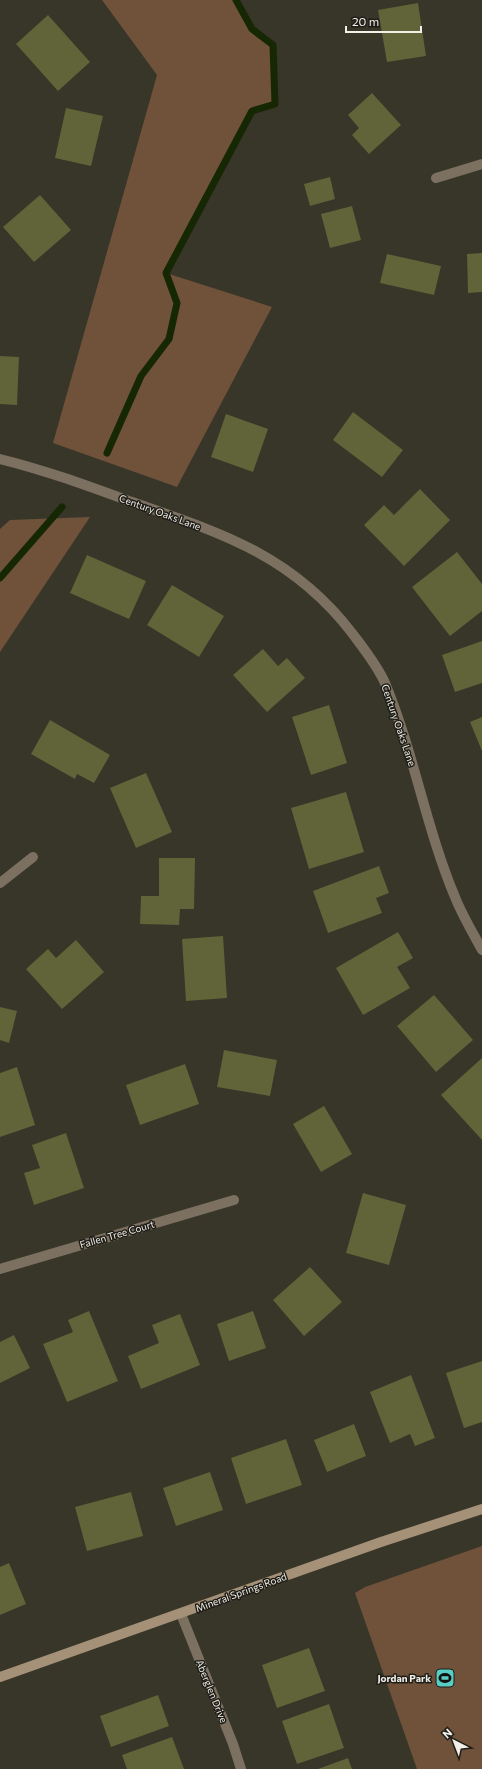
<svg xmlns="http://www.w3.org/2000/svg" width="482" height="1769" font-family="Commissioner,sans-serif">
  <rect width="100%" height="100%" fill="#383529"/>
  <path fill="#70523b" d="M102,0H236L252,29L273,45L275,104L252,111L166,273L272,307L177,487L53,443L157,75Z
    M90,517L0,652V529L10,520Z
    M482,1546V1769H417L355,1593L365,1587Z"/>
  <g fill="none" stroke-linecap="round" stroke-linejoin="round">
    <path stroke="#162803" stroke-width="7" d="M107,453L141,376L169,339L177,303L166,273L252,111L275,104L273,45L252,29L236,0
      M0,578L62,507"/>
  </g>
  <path fill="#606438" d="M418,3L426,56L387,62L378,10Z
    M48,15L90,62L58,91L16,44Z
    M372,93L401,125L369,154L352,135L359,128L348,115Z
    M66,108L103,116L91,166L55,158Z
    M330,177L335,199L310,206L304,184Z
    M40,195L71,230L34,262L3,227Z
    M352,206L361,240L330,248L321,214Z
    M482,253V292L468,293L467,254Z
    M387,254L441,266L434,295L380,283Z
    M0,356L19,357L17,405L0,404Z
    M353,412L403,450L382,477L333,440Z
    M226,414L268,429L253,472L211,457Z
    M420,489L450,520L404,566L364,525L384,505L394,515Z
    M457,552L482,584V611L450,636L412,587Z
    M87,555L146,581L129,619L70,593Z
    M172,585L224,616L199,657L147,625Z
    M482,641V683L455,692L442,655Z
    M263,649L278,666L287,658L305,678L267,712L233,675Z
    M329,705L347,763L311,775L292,717Z
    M482,717V751L470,722Z
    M50,720L110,755L94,783L77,774L75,779L31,754Z
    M146,773L172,832L136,848L110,788Z
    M346,792L364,852L309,869L291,808Z
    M159,858H195L194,909H180L179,925L140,924L141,896H159Z
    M379,866L389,893L376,898L382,913L328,933L313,891Z
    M398,932L413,958L397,967L410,988L363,1015L336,968Z
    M223,936L227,998L186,1001L182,939Z
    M76,940L104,972L62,1009L26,969L48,949L56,958Z
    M434,995L473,1040L436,1072L397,1026Z
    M0,1007L17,1011L9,1043L0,1040Z
    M224,1050L277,1060L270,1096L217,1087Z
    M482,1058V1140L441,1095Z
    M185,1064L199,1104L140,1125L126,1085Z
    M17,1067L35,1125L0,1137V1073Z
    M324,1106L352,1154L321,1172L293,1124Z
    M66,1133L84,1188L34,1205L24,1173L40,1168L32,1145Z
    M363,1193L406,1205L389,1265L346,1253Z
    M310,1267L342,1302L304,1336L273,1300Z
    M89,1311L118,1381L67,1402L43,1344L73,1332L68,1320Z
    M253,1311L266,1348L229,1361L217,1324Z
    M180,1314L200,1365L141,1389L128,1356L159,1343L152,1325Z
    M14,1335L30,1368L0,1383V1342Z
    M482,1361V1422L464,1428L446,1373Z
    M411,1375L435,1438L415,1446L410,1434L390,1443L370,1392Z
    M354,1424L366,1456L327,1472L314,1440Z
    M286,1439L302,1485L246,1504L231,1458Z
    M210,1472L223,1510L176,1526L163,1488Z
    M131,1492L143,1536L87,1551L75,1507Z
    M9,1563L26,1604L0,1615V1567Z
    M309,1648L325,1691L277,1708L262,1665Z
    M158,1695L169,1726L111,1747L100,1716Z
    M329,1704L344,1748L297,1764L282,1721Z
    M172,1737L184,1769H127L122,1755Z
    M348,1758L352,1769H318Z"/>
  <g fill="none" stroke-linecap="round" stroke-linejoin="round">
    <path stroke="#7c7060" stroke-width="10" d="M436,178L482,164
      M0,459C45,470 88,486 132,502C221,533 292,555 352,633C364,649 377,665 385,683C414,753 426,828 455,897C462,915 473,933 482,950
      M0,883L33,857
      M0,1269L234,1200
      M181,1614L233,1744L241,1769"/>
    <path stroke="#a49177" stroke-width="10" d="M0,1677L381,1542L482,1509"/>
  </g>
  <defs>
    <symbol id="stadium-square" viewBox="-11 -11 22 22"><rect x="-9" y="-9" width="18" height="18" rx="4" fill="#56cec3" stroke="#1e1d17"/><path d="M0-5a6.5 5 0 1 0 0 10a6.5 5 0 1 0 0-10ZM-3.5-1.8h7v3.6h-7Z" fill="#111"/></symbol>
  </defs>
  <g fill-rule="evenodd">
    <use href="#stadium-square" x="434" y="1667" width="22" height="22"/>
  </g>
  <g text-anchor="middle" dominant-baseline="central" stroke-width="3" stroke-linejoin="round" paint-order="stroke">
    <g font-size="10" fill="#f1efe7" stroke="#1e1d17">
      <text transform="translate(160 512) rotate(20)">Century Oaks Lane</text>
      <text transform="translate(399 725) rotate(71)">Century Oaks Lane</text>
      <text transform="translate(117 1234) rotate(-16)">Fallen Tree Court</text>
      <text transform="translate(241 1592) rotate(-20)">Mineral Springs Road</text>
      <text transform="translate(212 1691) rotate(68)">Aberglen Drive</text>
    </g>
    <g font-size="10" font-weight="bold" fill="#f1efe7" stroke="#1e1d17" text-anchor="end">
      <text x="431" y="1678">Jordan Park</text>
    </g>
  </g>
  <g transform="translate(454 1741) rotate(318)" stroke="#1e1d17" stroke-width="3" paint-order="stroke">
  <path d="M0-3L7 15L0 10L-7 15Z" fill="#f1efe7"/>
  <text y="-6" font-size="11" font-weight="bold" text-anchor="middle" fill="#f1efe7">N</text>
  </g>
  <path d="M346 26v6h75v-6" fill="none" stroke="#f1efe7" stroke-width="2"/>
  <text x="352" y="26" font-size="12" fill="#f1efe7" stroke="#1e1d17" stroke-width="3" paint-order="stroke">20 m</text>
</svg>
